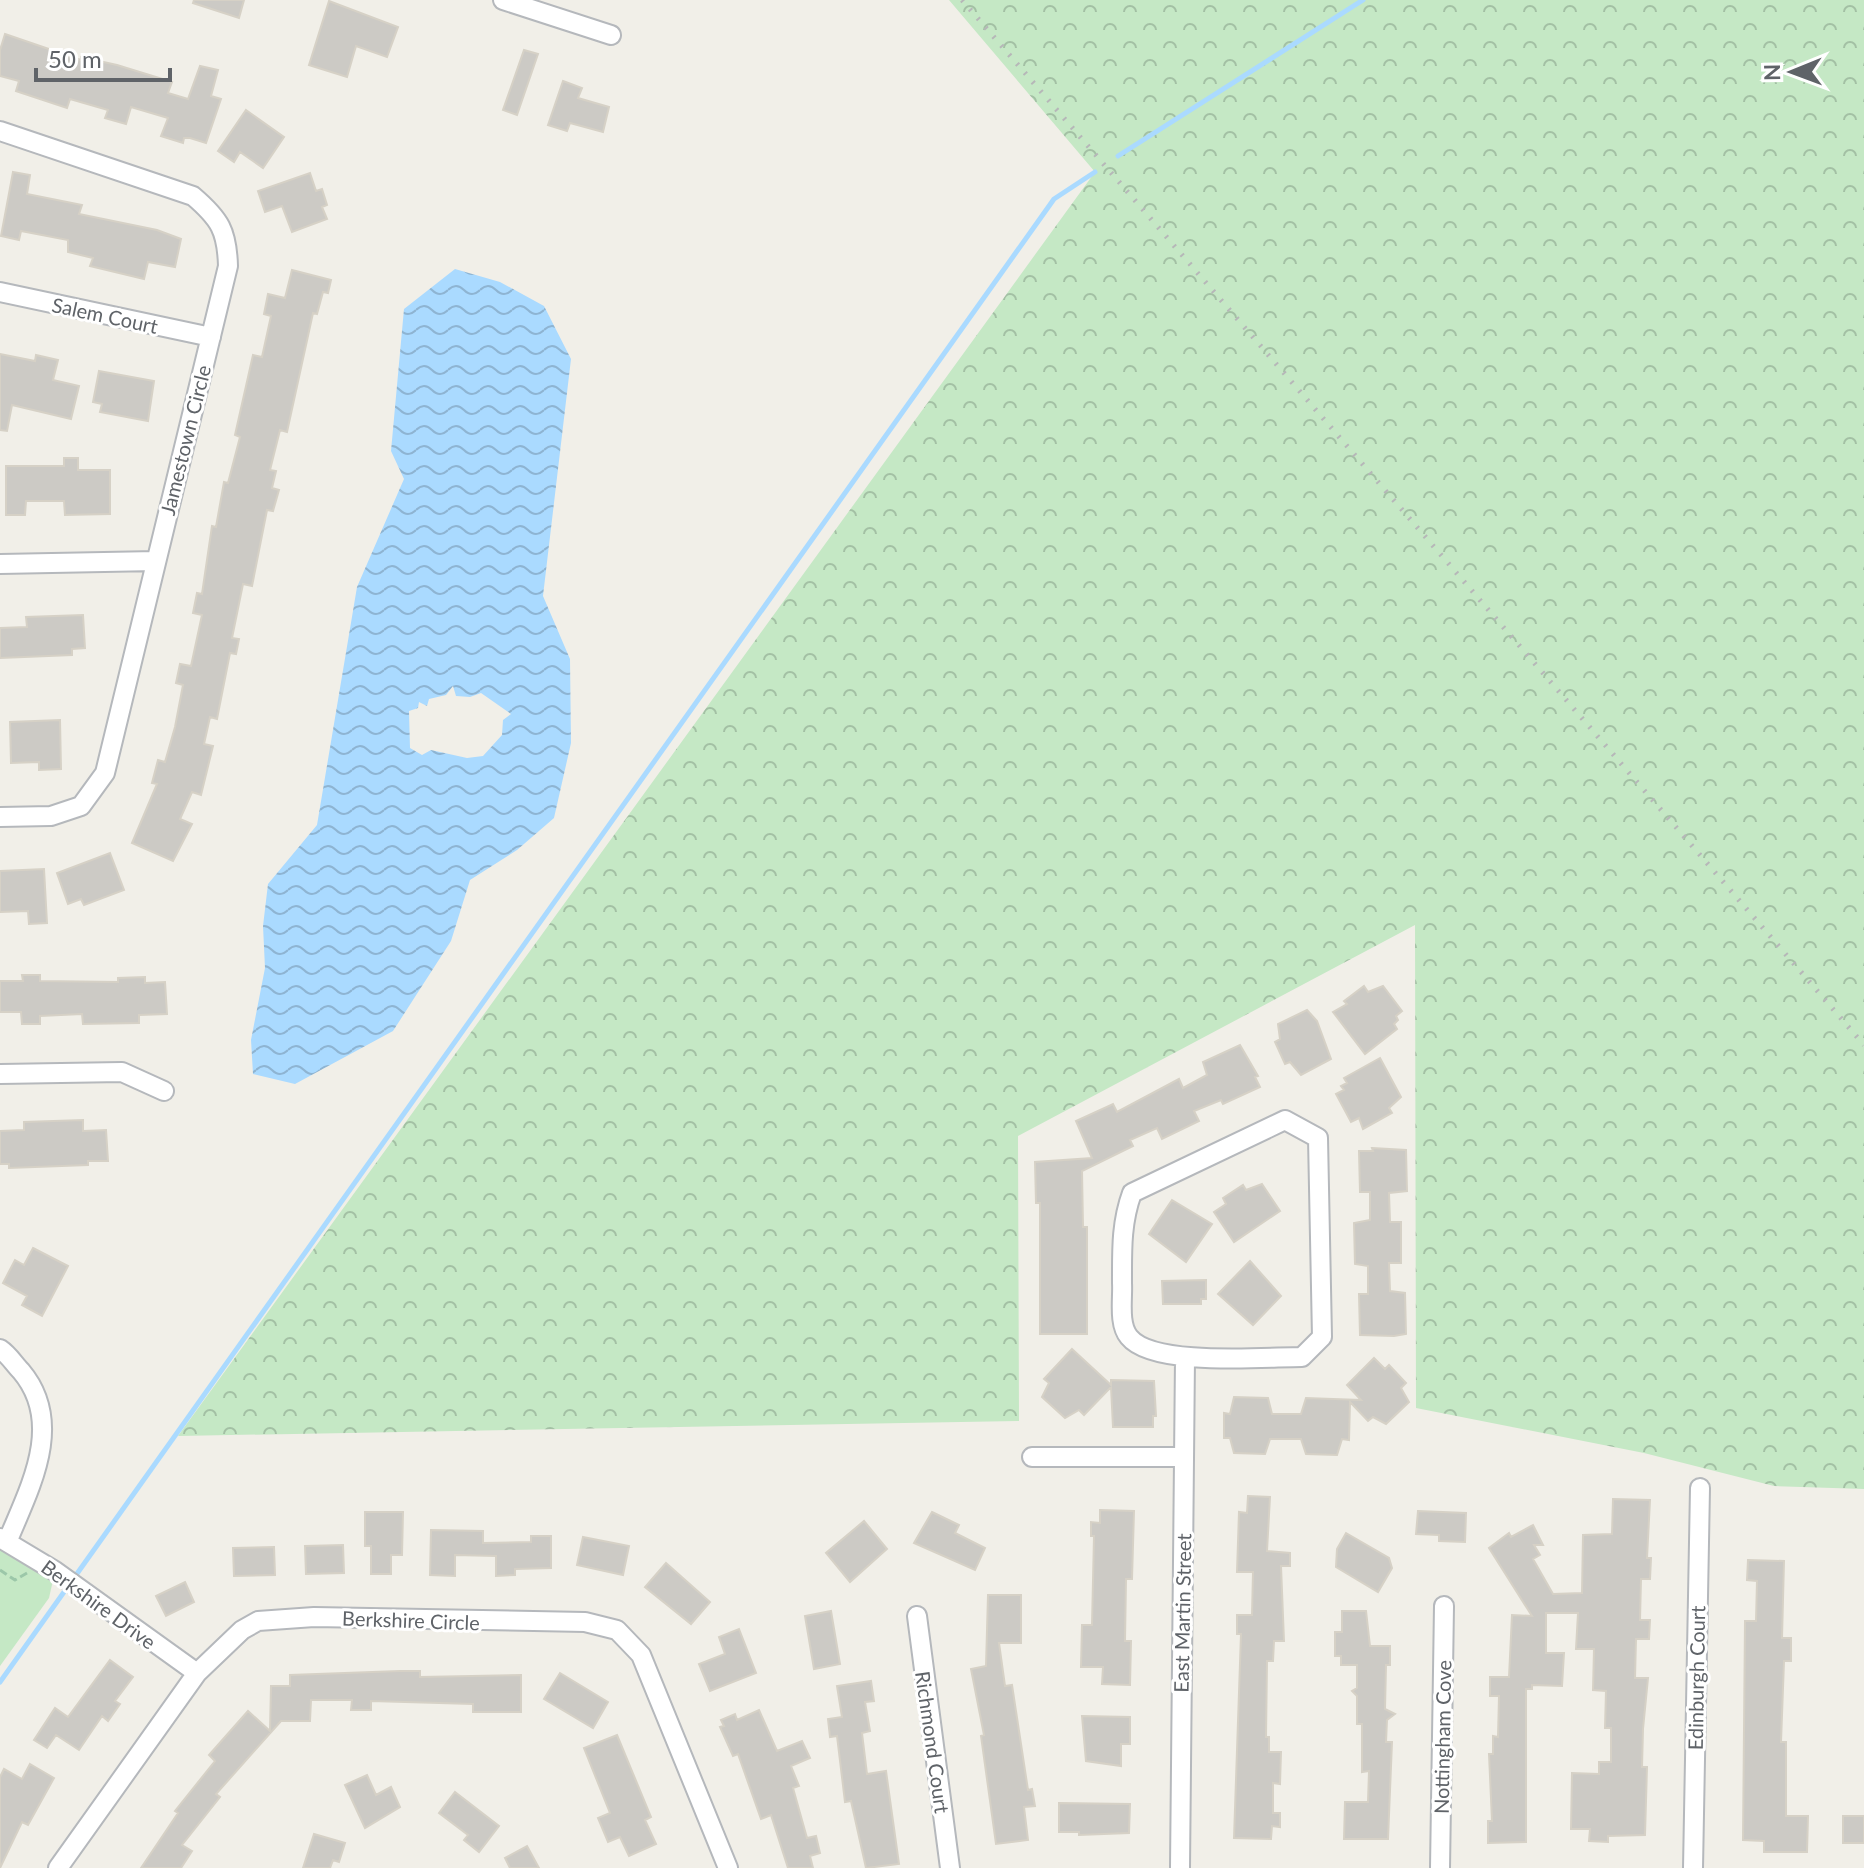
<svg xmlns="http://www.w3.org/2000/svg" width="1864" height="1868" font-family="Lato,sans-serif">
  <defs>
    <pattern id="forest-crowns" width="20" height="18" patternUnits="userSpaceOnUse" patternTransform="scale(2)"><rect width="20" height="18" fill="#c5e8c5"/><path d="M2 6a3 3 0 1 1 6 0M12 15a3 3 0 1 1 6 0" fill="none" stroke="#a3c0a4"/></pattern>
    <pattern id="water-waves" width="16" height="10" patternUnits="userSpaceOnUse" patternTransform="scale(2)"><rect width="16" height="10" fill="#aadaff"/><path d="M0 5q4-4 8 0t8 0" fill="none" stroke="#8eb4d2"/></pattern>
  </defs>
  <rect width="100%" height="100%" fill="#f1efe8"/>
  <path fill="url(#forest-crowns)" d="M949,0H1864V1489L1774,1486L1644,1453L1416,1408L1415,925L1018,1136L1019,1421L178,1436L1095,172Z"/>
  <path fill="#c5e8c5" d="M0,1538L55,1571L49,1598L0,1666Z"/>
  <path fill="url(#water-waves)" fill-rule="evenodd" d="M455,269L500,282L544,306L571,359L543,596L570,659L571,743L554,818L517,850L470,880L451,941L393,1031L295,1084L253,1074L251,1040L265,968L263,926L268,884L317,825L357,587L404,479L391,451L404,309ZM453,686L456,696L470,697L481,693L511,714L503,720L502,735L483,756L467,758L431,750L422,755L410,748L409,711L418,708L419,702L427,706L429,699L446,695Z"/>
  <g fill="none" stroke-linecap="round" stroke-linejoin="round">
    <path stroke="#aadaff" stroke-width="5" d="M1118,156L1363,0
      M0,1682L1054,199L1095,172"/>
  </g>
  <path fill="#cccac5" stroke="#d6d1c6" stroke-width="2" d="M194,0H244L239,18L193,3Z
    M329,1L398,27L387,57L356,46L347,77L309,65Z
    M5,34L81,60V57L117,65L172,82L168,93L188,99L200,66L218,70L211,96L221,99L206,143L190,138H184L183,143L161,136L168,118L131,107L126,124L105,118L108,110L70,99L67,108L16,91L19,81L0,76V50Z
    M524,50L538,54L517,115L503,110Z
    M563,81L582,88L578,98L609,107L603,132L570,123L567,131L548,125Z
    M246,110L284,137L263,168L240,152L234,162L218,151Z
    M13,172L30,175L27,194L82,205L79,214L157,230L181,239L175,267L148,262L144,279L90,266L93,258L68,252V240L21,231L19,240L1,236Z
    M310,173L316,191L322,189L327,205L322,207L327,219L292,232L282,206L265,212L258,191Z
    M292,270L331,280L328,293L323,292L317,314L313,313L287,432L280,430L270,470L276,471L272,488L279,490L273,511L267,510L252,586L243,584L232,638L239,639L236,654L230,653L217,719L210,717L204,744L213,746L201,795L192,792L180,819L192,824L173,861L132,843L157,784L152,783L158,760L165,762L175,727L183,685L176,683L180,664L191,666L202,615L193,613L197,593L202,594L212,526L216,527L224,482L228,483L240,437L235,435L253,355L262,357L271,316L264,314L268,294L285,298Z
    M0,354L35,361L36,355L58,360L53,380L79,386L71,419L12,405L7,431L0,430Z
    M99,371L154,381L148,421L100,412L102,404L93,402Z
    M64,458H78V470H110V514L65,515L64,501H26L25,515H6V466H64Z
    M83,615L85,648L72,649V655L0,658V628L27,627L26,617Z
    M60,720L61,769L39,770V762L11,763L10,722Z
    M110,853L124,890L84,905L81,899L68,904L57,873Z
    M44,869L47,923L29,924L28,911L0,912V871Z
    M22,975H40V981L118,982V978L145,977V983L165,982L167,1014L139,1015V1023L83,1024L82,1014L40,1016V1024H22L21,1012H0V981H23Z
    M1364,986L1368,992L1383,986L1402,1011L1396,1016L1398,1020L1394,1024L1397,1029L1365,1054L1333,1012L1347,1004L1344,1001Z
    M1307,1010L1317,1021L1331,1059L1301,1075L1290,1062L1285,1064L1275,1042L1280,1039L1278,1024Z
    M1240,1045L1258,1076L1255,1077L1260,1087L1223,1104L1221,1100L1194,1111L1199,1121L1162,1139L1157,1128L1130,1140L1133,1146L1082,1171L1083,1227H1087V1334H1040V1203H1036L1035,1162L1092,1158L1076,1121L1113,1104L1117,1112L1179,1079L1183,1088L1207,1075L1203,1062Z
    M1380,1058L1401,1097L1389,1108L1392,1113L1363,1129L1359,1118L1351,1122L1336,1094L1344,1090L1341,1086L1347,1083L1344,1078Z
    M83,1120V1131L106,1130L108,1161H88V1165L9,1168V1164H0V1131L24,1130V1122Z
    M1372,1148L1406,1150L1407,1191L1389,1193L1390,1222H1401V1263H1389L1390,1291L1405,1293L1406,1334L1394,1336L1360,1335L1359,1294H1368V1266L1355,1264L1354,1223L1370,1220V1192H1360L1359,1151H1373Z
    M1262,1184L1280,1211L1234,1242L1214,1212L1226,1204L1223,1198L1243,1185L1246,1190Z
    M1172,1200L1212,1224L1186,1262L1149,1234Z
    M33,1248L68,1266L42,1316L22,1305L27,1296L3,1283L15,1260L24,1265Z
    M1250,1261L1281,1296L1253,1325L1218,1294Z
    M1206,1280V1299H1201V1304H1163L1162,1281Z
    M1072,1349L1111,1385V1380L1154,1381L1156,1416H1153V1427H1113L1111,1387L1084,1415L1079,1410L1065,1418L1042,1397L1049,1383L1044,1379Z
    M1374,1358L1385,1369L1389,1365L1406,1383L1401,1388L1409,1402L1386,1424L1373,1417L1368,1421L1350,1402L1349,1440L1342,1439L1337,1455L1306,1454L1301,1439H1270L1265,1454L1234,1453L1230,1438H1224V1413L1230,1414L1234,1397L1268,1398L1272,1414H1301L1306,1398L1361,1400L1347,1385Z
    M1248,1496L1270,1497L1267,1551L1290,1553V1566H1281L1284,1641H1274L1273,1661H1267L1266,1737H1269V1752H1281L1280,1784L1273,1783V1813H1280V1827L1272,1826L1271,1839L1234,1838L1241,1634H1237V1615H1252L1253,1572H1237L1239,1512L1247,1513Z
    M1613,1499L1650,1500L1647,1558H1651L1650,1579H1641L1640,1620H1650L1649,1639H1636L1635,1678H1648L1643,1729L1642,1767H1647L1645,1835L1608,1836V1842L1589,1841L1590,1829H1571L1572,1773L1599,1774V1762H1611V1728H1605L1606,1691L1593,1690L1594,1649H1576L1578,1613H1546V1653H1564L1562,1686L1532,1685V1689H1526V1842L1488,1843V1821H1492L1489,1754H1493V1736L1498,1737L1499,1696H1490V1677H1509L1512,1615L1532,1616L1489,1548L1509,1533L1511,1537L1533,1525L1543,1545H1534L1540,1555L1533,1559L1553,1594L1582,1593L1583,1535L1612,1534Z
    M1100,1510L1134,1511L1132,1579H1126L1125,1641H1131L1130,1685L1102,1684L1103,1667H1081L1082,1625H1092L1094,1536H1091V1522L1100,1523Z
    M1418,1511L1466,1513L1465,1542L1439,1541V1535L1416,1534Z
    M365,1512H403L402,1555H391V1574H371V1546H365Z
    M932,1512L959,1525L955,1533L985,1548L975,1570L914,1543Z
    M864,1521L887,1549L850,1582L826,1553Z
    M431,1530L483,1531V1543L531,1542V1536H551V1568L515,1569V1575L496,1576V1556L455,1555V1576L430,1575Z
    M1346,1533L1389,1558L1392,1568L1378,1592L1336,1567L1337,1549Z
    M583,1537L629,1546L623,1575L577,1565Z
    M343,1545L344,1573L306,1574L305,1546Z
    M274,1547L275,1575L234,1576L233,1548Z
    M1748,1560L1784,1561L1782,1638H1791V1661H1784L1781,1742H1786V1816H1808L1807,1852H1764V1841L1743,1840L1745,1621H1756L1757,1581L1747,1580Z
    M666,1563L710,1602L691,1624L645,1587Z
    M185,1582L194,1602L166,1616L156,1596Z
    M988,1595H1021V1643H999L1005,1686L1012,1685L1028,1790L1032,1789L1035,1806L1024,1807L1028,1840L996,1844L981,1736L984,1735L971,1669L986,1666Z
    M831,1611L840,1664L814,1669L805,1616Z
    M1342,1611H1366L1370,1646H1390V1665H1386L1385,1709L1395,1714L1387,1720L1386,1742H1392L1388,1839H1344L1345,1802H1368L1369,1771L1362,1772V1724H1357V1696L1352,1691L1357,1688V1665H1341V1656H1335V1632H1342Z
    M739,1629L756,1673L710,1691L699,1664L725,1654L719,1637Z
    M110,1660L133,1677L115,1701L120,1704L108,1721L102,1716L79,1750L56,1735L47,1748L34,1740L55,1708L68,1717Z
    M400,1671H420V1677L521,1675V1712H473V1704L371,1701V1710H351L352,1700H311L310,1721H281L216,1794L220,1797L182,1845L192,1851L181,1868H141L178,1813L175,1811L215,1761L209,1755L248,1711L270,1731L271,1686H290V1675Z
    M560,1673L608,1702L593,1728L544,1699Z
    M871,1681L874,1701L865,1702L870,1731L862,1733L867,1774L886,1771L899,1864L866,1868L851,1801L845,1802L837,1736L830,1737L828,1719L842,1717L837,1686Z
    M759,1710L777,1751L802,1741L810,1758L791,1766L799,1786L793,1788L807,1838L816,1836L820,1853L810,1856L813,1868H788L771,1815L761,1819L738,1754L733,1756L720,1727L724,1726L721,1720L735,1714L737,1720Z
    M1082,1716L1130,1717V1744H1121V1766L1086,1761Z
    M617,1735L651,1817L645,1820L656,1844L629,1856L620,1837L608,1842L598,1818L610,1813L584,1748Z
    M30,1764L54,1778L28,1825L22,1822L0,1868V1777L4,1769L22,1779Z
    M367,1775L376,1795L391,1787L400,1807L365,1828L345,1785Z
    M455,1792L499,1826L479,1852L464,1840L468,1835L439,1813Z
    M1059,1803L1130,1804L1129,1833L1079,1835V1832H1059Z
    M1843,1816H1864V1843H1843Z
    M314,1834L345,1843L339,1862L333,1860L330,1868H303Z
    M527,1846L539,1868H510L505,1858Z"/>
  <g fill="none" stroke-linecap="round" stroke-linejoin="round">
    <defs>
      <path id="street" d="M503,0L611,35
        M0,131L193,196C220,219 227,231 228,266L105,773L81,806L51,816L0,817
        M0,292L211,337
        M0,564L156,561
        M0,1074L122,1072L164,1091
        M1285,1120L1318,1138L1322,1337L1302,1357C1265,1357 1153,1367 1129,1337C1118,1324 1123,1298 1122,1283C1122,1251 1121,1223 1132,1193Z
        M0,1349C9,1355 14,1364 21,1371C65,1423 30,1487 8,1540
        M1032,1457H1184
        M0,1538L55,1571L197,1673
        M917,1616L950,1868
        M58,1868L197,1673L242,1630L258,1621L314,1617L585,1622L617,1630L641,1655L728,1868
        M1180,1868L1185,1358
        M1440,1868L1444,1606
        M1693,1868L1700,1488"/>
    </defs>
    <use href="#street" stroke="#b5b8bc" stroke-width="22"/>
    <path stroke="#9cc7a9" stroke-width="3" stroke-dasharray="8 4" stroke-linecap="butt" d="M0,1570L15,1580L27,1573"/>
    <use href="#street" stroke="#fff" stroke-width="18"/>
    <path stroke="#b6b7b8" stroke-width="5" stroke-dasharray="2 10" stroke-linecap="butt" d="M962,0L1864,1045"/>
  </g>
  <g text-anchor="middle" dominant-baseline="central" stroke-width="6" stroke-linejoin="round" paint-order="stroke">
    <g font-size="20" fill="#5f6368" stroke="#fff">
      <text transform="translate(105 315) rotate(12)">Salem Court</text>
      <text transform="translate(185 440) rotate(-76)">Jamestown Circle</text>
      <text transform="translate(99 1604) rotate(36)">Berkshire Drive</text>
      <text transform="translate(1182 1613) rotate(-89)">East Martin Street</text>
      <text transform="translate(411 1620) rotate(2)">Berkshire Circle</text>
      <text transform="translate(1696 1678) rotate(-89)">Edinburgh Court</text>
      <text transform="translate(1442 1737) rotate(-89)">Nottingham Cove</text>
      <text transform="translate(933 1742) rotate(82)">Richmond Court</text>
    </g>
  </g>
  <g transform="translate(1792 72) rotate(269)" stroke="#ffffff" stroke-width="6" paint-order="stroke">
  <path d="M0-6L14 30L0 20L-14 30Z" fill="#5f6368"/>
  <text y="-12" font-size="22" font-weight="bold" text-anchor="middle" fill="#5f6368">N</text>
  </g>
  <path d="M36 68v12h134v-12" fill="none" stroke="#5f6368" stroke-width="4"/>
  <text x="48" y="68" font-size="24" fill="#5f6368" stroke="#ffffff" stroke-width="6" paint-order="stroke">50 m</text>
</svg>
